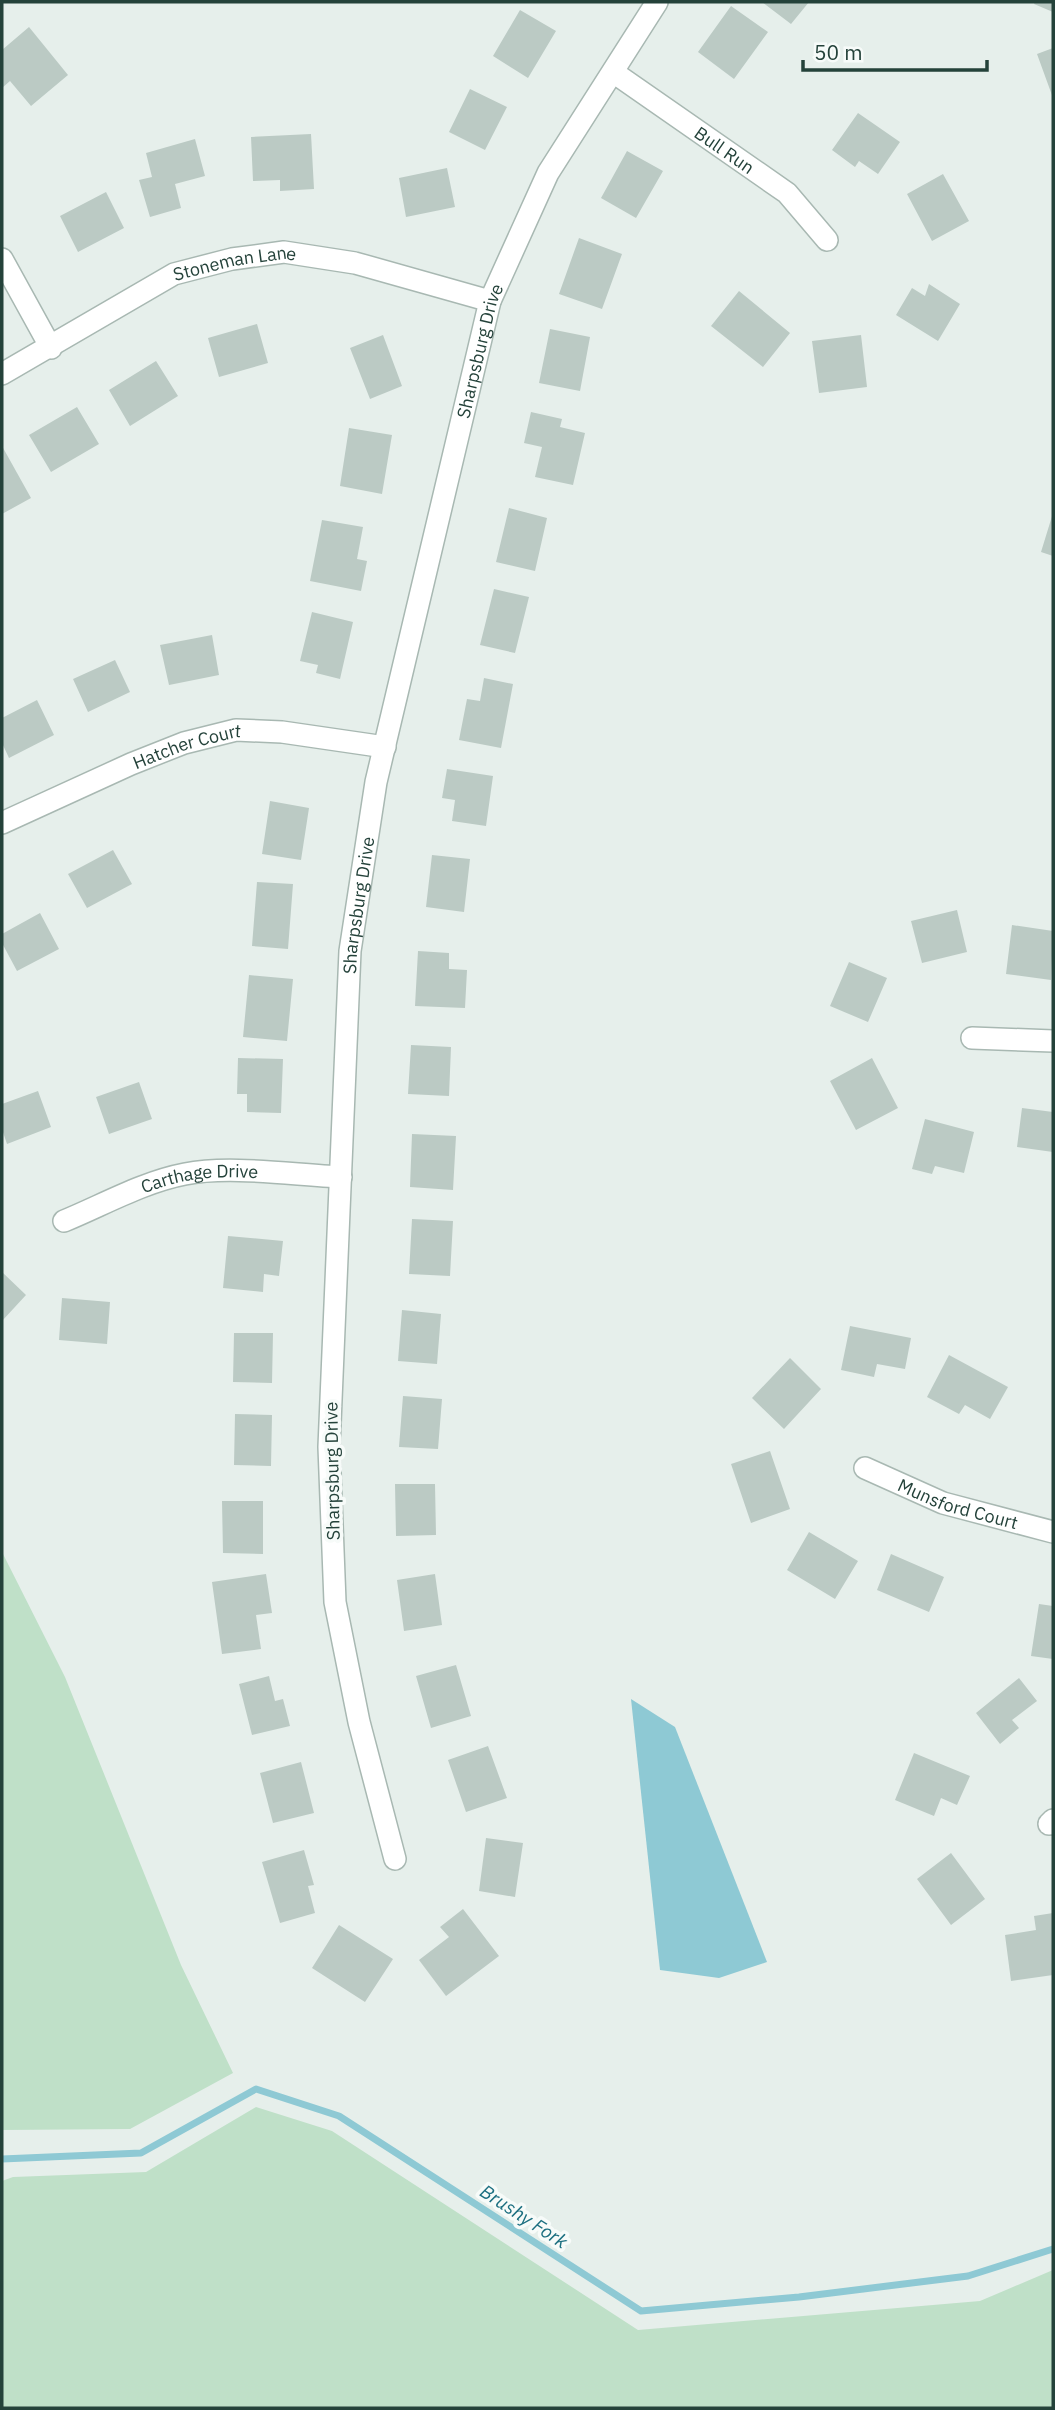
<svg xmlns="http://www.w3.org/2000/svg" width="1055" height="2410" font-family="'IBM Plex Sans',sans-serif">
  <rect width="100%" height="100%" fill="#e6efeb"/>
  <path fill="#bfe0c8" d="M2,1552L65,1677L181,1965L233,2073L130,2129L2,2130Z
    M256,2107L332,2131L638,2330L980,2301L1053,2270V2408H2V2181L13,2177L146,2172Z"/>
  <path fill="#8ec9d4" d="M631,1699L675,1727L767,1962L719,1978L660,1970Z"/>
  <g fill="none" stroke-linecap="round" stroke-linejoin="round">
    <path stroke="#8ec9d4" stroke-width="7" d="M2,2159L141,2153L256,2089L339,2116L641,2311L799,2297L968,2276L1053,2249"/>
  </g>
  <path fill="#bbcac4" d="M762,2H809L791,24Z
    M1035,2H1053V12L1034,4Z
    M731,6L768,32L734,79L698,52Z
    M520,10L556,31L528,78L493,56Z
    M29,27L68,75L31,106L10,81L2,88V50Z
    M1053,48V98L1037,54Z
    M470,89L507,107L485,150L449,132Z
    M858,113L900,142L878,174L859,161L855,167L832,150Z
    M311,134L314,189L280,191V180L253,181L251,137Z
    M195,139L205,176L175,184L181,208L150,217L139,180L152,177L146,153Z
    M627,151L663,171L636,218L601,198Z
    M447,168L455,207L406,217L399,178Z
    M943,174L969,221L932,241L907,194Z
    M106,192L124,228L78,252L60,216Z
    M579,238L622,254L602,309L559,294Z
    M929,284L960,304L938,341L896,315L912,288L925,296Z
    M739,291L790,333L763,367L711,326Z
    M257,324L268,363L219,377L208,338Z
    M550,329L590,337L580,391L539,383Z
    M383,335L402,386L370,399L350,348Z
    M861,335L867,387L819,393L812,341Z
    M156,361L178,396L130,426L109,390Z
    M77,407L99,444L51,472L29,435Z
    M531,412L562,419L560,427L585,433L573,485L535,477L542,447L524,443Z
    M349,428L392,435L382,494L340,486Z
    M2,446L31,498L2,514Z
    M509,508L547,518L535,571L496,562Z
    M1053,513V556L1041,552Z
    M322,520L363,527L357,559L367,561L361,591L310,581Z
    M494,589L529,597L515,653L480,645Z
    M312,612L353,622L340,679L316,673L318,665L300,661Z
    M212,635L219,675L169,685L160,645Z
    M115,660L130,692L88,712L73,679Z
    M484,678L513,684L501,748L459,740L467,699L480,701Z
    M37,700L54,735L9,758L2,743V718Z
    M447,769L493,776L486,826L452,821L455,800L442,798Z
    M270,801L309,808L301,860L262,854Z
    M113,850L132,884L87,908L68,874Z
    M432,855L470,859L464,912L426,907Z
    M257,882L293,884L288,949L252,946Z
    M957,910L967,952L922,963L911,921Z
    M40,913L59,949L17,971L2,943V934Z
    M1012,925L1053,931L1051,980L1006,974Z
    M418,951L449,953V969L467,970L465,1008L415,1006Z
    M849,962L887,978L868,1022L830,1006Z
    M249,975L293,979L287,1041L243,1037Z
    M411,1045L451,1047L449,1096L408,1094Z
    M238,1058L283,1059L281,1113L247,1112V1094H237Z
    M872,1058L898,1108L856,1130L830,1081Z
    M139,1082L152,1119L109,1134L96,1097Z
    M38,1091L51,1127L7,1144L2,1129V1104Z
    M1022,1108L1053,1112V1152L1017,1147Z
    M925,1119L974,1132L964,1173L935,1166L932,1174L912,1169Z
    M412,1134L456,1136L453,1190L410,1187Z
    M412,1219L453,1221L450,1276L409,1274Z
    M228,1236L283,1241L279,1276L264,1274L263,1292L223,1288Z
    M2,1272L26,1295L2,1321Z
    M62,1298L110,1302L107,1344L59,1340Z
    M402,1310L441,1314L437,1364L398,1361Z
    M850,1326L911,1338L905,1369L877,1364L874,1377L841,1370Z
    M234,1333H273L272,1383L233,1382Z
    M949,1355L1008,1387L990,1419L965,1405L959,1414L927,1397Z
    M790,1358L821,1389L784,1429L752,1398Z
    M403,1396L442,1399L438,1449L399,1447Z
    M235,1414L272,1415L271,1466L234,1465Z
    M770,1451L790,1509L751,1523L731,1464Z
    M395,1484H435L436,1535L396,1536Z
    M222,1501H263V1554L223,1553Z
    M809,1532L858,1561L835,1599L787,1570Z
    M891,1554L944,1577L929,1612L877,1590Z
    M266,1574L272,1613L256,1615L261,1649L222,1654L212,1582Z
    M435,1574L442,1625L404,1631L397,1580Z
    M1039,1604L1053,1606V1659L1031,1656Z
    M456,1665L471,1716L431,1728L416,1676Z
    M269,1676L275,1701L283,1699L290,1726L252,1735L239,1684Z
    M1019,1678L1037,1701L1012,1720L1019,1728L1000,1744L976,1713Z
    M488,1746L507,1798L466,1812L448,1760Z
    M914,1753L970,1776L957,1805L941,1798L934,1816L895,1800Z
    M301,1762L314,1813L273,1823L260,1773Z
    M486,1838L523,1843L515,1897L479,1891Z
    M304,1850L314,1885L308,1886L315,1913L280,1923L262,1862Z
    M951,1853L985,1899L951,1925L917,1879Z
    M463,1909L499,1956L446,1996L419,1960L449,1937L440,1927Z
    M1053,1913V1975L1011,1981L1005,1935L1036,1930L1034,1916Z
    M339,1925L393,1959L365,2002L312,1968Z"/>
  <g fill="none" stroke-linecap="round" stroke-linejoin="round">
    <defs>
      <g id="street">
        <path id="s1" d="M613,72L787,193L827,240"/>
        <path d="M2,259L51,348"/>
        <path id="s2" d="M2,374L174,274L232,259L284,252L355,263L490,301"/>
        <path id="s3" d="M2,823L131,764L184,743L236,730L282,732L385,747"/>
        <path d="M972,1038L1053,1041"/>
        <path id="s4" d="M64,1221C103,1205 143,1182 185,1174C230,1165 293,1175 341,1177"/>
        <path id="s5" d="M865,1468L943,1503L1053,1532"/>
        <path d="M1049,1824L1053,1820"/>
        <path id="s6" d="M395,1859L359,1722L335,1602L329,1447L350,951L376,782L490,301L548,173L657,2"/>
      </g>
    </defs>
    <use href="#street" stroke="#a8b8b2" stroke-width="24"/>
    <use href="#street" stroke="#fff" stroke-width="21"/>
  </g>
  <g text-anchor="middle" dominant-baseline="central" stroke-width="7" stroke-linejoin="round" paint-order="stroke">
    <g font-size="18" fill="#24423a" stroke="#f7fbf9">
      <text stroke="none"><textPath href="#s1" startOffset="136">Bull Run</textPath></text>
      <text stroke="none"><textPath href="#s2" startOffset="261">Stoneman Lane</textPath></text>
      <text stroke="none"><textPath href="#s6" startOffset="1530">Sharpsburg Drive</textPath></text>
      <text stroke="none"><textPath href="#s3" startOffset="201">Hatcher Court</textPath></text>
      <text stroke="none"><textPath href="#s6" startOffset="962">Sharpsburg Drive</textPath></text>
      <text stroke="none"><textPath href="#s4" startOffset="144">Carthage Drive</textPath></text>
      <text transform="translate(332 1471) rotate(-91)">Sharpsburg Drive</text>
      <text stroke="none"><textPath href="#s5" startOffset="100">Munsford Court</textPath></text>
    </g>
    <g font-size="19" font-style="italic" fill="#1c6f80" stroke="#f7fbf9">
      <text transform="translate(524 2216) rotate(33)">Brushy Fork</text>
    </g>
  </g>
  <rect width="1055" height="2410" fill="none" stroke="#24423a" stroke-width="7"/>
  <path d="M803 60v10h184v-10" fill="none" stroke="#24423a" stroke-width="3.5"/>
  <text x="814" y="60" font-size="21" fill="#24423a" stroke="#f7fbf9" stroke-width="5" paint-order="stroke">50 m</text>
</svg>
